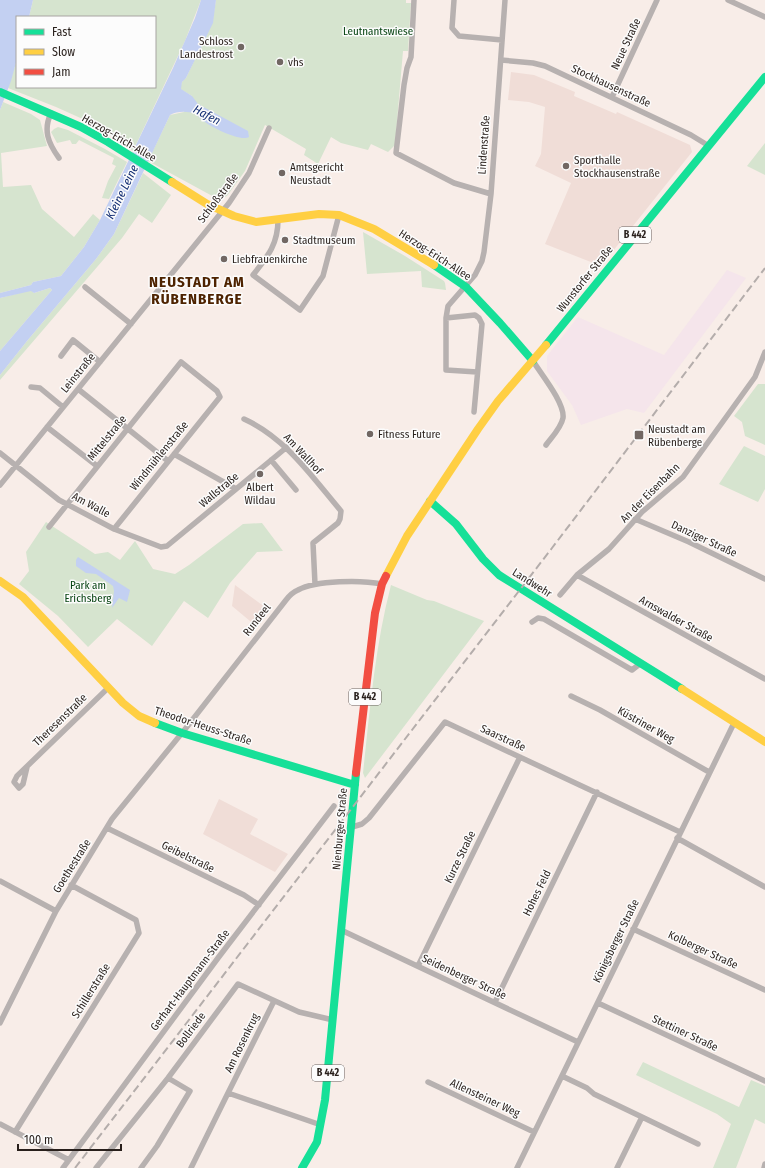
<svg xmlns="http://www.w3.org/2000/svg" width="765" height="1168" font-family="'Fira Sans Condensed',sans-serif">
  <rect width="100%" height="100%" fill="#f8ede8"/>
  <path fill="#f5e5eb" d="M727,270L746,278L644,413L627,409L581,425L572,405L547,371V356L578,317L664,355Z"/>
  <path fill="#f0ddd7" d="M511,72L534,75L575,92L574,96L616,114L617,112L690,145L692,152L601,266L545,244L571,183L535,166L541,154L545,107L529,102L508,100Z
    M235,585L269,610L256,626L232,606Z
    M219,799L258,819L250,834L288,854L275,872L203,834Z"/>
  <path fill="#d6e4cf" d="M33,0H201L185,41L133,151L96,125L56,107L8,88L17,59V87H155V17H29Z
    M216,0H406V3H411L408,51H403L395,145L388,152L371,144L368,150L341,143L331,137L318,164L304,155L306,149L265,125L245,171L227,196L220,199L216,198L148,161L170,115L184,112L192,96L180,89C182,83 181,81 186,78L212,23Z
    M3,102L31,114L40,120L47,146L1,153L3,187L31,185L42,209L74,237L93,214L100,220L84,247L61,276L33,282L31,285L0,293V110Z
    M58,127L68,130L105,149L127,162L109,199L102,198L108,181L116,166L112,164L114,158L79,140L76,144H72L70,140L57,143L51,132L54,129Z
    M765,143V175L747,166Z
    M143,173L171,195L152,223L139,214L122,238L0,380V375L27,341L96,259L114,234Z
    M363,232L405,256L444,281L445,283L446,290L422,287L421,271L367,274Z
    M50,288L52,290L0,351V298L31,290L34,293Z
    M758,384H765V445L745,436L742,422L734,416Z
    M744,446L765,456V489L758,502L719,484Z
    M46,522L95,554L108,552L120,560L135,541L153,569L175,574L189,565L243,524L262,523L283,551L257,552L230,583L208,618L184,601L152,646L117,619L88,647L58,616L19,584L29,571L26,552Z
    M391,585L427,600L434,601L484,621L365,778L363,773C370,709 375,646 391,585Z
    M643,1062L739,1107L751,1080L765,1086V1124L755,1119L736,1168H713L731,1124L717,1114L636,1075Z"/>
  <path fill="#c3d0f2" d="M0,0H33L29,17H17V59L11,81L0,110Z
    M201,0H216L213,23L186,78L182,82L181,89L192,96L198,104L248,131L249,137C241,142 213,128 205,122C201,120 199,116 195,114C188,111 177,111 170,115L114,234L96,259L27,341L0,375V351L52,290L50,288L34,293L31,291L0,298V293L31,285L33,282L61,276L84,247L100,220L173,68L195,18Z
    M78,557L130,590L127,602L119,598L112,608L114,591L113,586L96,574L86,573L76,566V560Z"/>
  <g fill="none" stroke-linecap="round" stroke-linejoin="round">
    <path stroke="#b7b1b0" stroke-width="5.5" d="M414,0L411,57L407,68L404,85L396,153L454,183L491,194
      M454,0L452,28L459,36L502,40
      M728,0L765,17
      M501,60L533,63L545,66L691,135L709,146
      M612,97L657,0
      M51,113C43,130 48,143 59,158
      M278,220C278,244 268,256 253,275L300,310L323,276L339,215
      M85,287L131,324
      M446,318L475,315L479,318L482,324L474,412
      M61,356L73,340L100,362
      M533,361C541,374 565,403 563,418C561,428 552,437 546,445
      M477,372L446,370V318L448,306L475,275L482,261L484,252L491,194L505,0
      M31,387L40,388L63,407
      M78,389L168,461
      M244,419C286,438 312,477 341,511L340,519L338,523L313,543L315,584
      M47,427L97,466
      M0,453L59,500L114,529L161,547L167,546L287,447
      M174,454L236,489
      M271,460L296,490
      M0,485L229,203L249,173L269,128
      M635,519L689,542L765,579
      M49,527L181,362L217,391L220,397L114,529
      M577,575L765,679
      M560,595L577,575L609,549L642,512L683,477L755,377L765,352
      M532,622L538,618L544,619L632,670L641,663
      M571,696L600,710L709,772
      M27,767L23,784L19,788L14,782L17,776L108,688
      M352,827L362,824L369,818L445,722L680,832
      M107,828L244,895L259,905
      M677,838L765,887
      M0,881L56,911
      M633,929L765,990
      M341,930L578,1042
      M418,966L520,757
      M495,1002L597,792
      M598,1003L765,1081
      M0,1023L56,911L112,819L186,728L286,600C289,596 293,592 298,590C316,580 362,580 382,584
      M562,1076L587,1088L594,1094L642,1117L617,1168
      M428,1082L534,1132
      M228,1093L274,1001
      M642,1117L698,1144
      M0,1124L69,1160
      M15,1132L139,933L136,920L71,885
      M63,1168L218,958L334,806
      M96,1168L168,1078L238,984L299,1012L333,1020
      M141,1168L157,1146L190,1091L168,1078
      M191,1168L228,1093L321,1125
      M517,1168L734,723
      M764,1168L765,1164"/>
    <path stroke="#16e098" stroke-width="8" d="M0,92L81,127L108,142L172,182
      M434,265L466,287L500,323L533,361
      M546,345L765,77
      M430,501L456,524L483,559L499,575L682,689
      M155,723L182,733L355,785
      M302,1168L317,1142L325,1100L356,773"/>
    <path stroke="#ffcf43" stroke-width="8" d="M172,182L207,204L234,216L256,222L319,214L339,215L374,229L434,265
      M386,576L407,536L478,429L498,401L546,345
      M0,581L23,597L123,703L139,716L155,723
      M682,689L765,742"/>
    <path stroke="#f24e42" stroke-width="8" d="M356,773L375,613L382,584L386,576"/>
    <path stroke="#b4adab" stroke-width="2" stroke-dasharray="8 4" stroke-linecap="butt" d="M75,1168L552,548L765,268"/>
  </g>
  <g fill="#716763" stroke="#fcfcfc" stroke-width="1.5">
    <circle cx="241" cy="47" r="4"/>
    <circle cx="280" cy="62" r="4"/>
    <circle cx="566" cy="166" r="4"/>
    <circle cx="282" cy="173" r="4"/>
    <circle cx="285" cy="240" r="4"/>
    <circle cx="224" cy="259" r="4"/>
    <circle cx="370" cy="434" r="4"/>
    <rect x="634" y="430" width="10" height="10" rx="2"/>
    <circle cx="260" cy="474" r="4"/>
  </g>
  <g text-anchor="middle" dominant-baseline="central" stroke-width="3" stroke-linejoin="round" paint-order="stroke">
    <g fill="#fcfcfc" stroke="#68615e" stroke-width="1">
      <rect x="619" y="227" width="32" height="16" rx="3"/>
      <rect x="349" y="689" width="32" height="16" rx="3"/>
      <rect x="312" y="1065" width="32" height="16" rx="3"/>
    </g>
    <g font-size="10" font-weight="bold" fill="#281f1b">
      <text x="635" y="235">B 442</text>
      <text x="365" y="697">B 442</text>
      <text x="328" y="1073">B 442</text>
    </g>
    <g font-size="11" fill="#074412" stroke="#fcfcfc">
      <text x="378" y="31">Leutnantswiese</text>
      <text x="88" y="585">Park am<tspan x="88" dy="13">Erichsberg</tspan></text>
    </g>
    <g font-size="11" fill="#281f1b" stroke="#fcfcfc" text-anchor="start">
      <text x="233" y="41" text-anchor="end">Schloss<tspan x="233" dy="13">Landestrost</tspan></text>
      <text x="288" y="62">vhs</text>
      <text x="574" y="160">Sporthalle<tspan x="574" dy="13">Stockhausenstraße</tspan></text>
      <text x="290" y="167">Amtsgericht<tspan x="290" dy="13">Neustadt</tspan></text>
      <text x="293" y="240">Stadtmuseum</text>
      <text x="232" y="259">Liebfrauenkirche</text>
      <text x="648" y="429">Neustadt am<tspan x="648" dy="13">Rübenberge</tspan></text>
      <text x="378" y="434">Fitness Future</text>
      <text x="260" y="487" text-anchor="middle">Albert<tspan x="260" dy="13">Wildau</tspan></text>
    </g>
    <g font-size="11" fill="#281f1b" stroke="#fcfcfc">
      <text transform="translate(626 44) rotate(-65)">Neue Straße</text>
      <text transform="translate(611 86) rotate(25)">Stockhausenstraße</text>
      <text transform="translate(119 138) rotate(30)">Herzog-Erich-Allee</text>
      <text transform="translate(484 145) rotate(-86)">Lindenstraße</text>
      <text transform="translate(218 198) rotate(-53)">Schloßstraße</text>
      <text transform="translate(435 255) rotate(33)">Herzog-Erich-Allee</text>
      <text transform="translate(585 279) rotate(-51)">Wunstorfer Straße</text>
      <text transform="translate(78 373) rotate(-51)">Leinstraße</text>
      <text transform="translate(107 438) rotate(-51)">Mittelstraße</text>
      <text transform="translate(303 454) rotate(47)">Am Wallhof</text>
      <text transform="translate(159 456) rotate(-51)">Windmühlenstraße</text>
      <text transform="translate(219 490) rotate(-40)">Wallstraße</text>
      <text transform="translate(650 493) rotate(-45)">An der Eisenbahn</text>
      <text transform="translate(91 505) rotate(28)">Am Walle</text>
      <text transform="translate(704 539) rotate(25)">Danziger Straße</text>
      <text transform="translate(532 583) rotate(32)">Landwehr</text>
      <text transform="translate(676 619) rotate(29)">Arnswalder Straße</text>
      <text transform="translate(257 620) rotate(-52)">Rundeel</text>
      <text transform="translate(60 720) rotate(-44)">Theresenstraße</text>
      <text transform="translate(646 725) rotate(29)">Küstriner Weg</text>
      <text transform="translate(203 726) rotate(18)">Theodor-Heuss-Straße</text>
      <text transform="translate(503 738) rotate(25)">Saarstraße</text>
      <text transform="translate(340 829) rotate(-85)">Nienburger Straße</text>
      <text transform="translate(188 857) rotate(26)">Geibelstraße</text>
      <text transform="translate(460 857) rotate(-64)">Kurze Straße</text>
      <text transform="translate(72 866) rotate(-58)">Goethestraße</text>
      <text transform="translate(537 893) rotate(-64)">Hohes Feld</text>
      <text transform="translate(616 941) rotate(-64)">Königsberger Straße</text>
      <text transform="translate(703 950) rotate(25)">Kolberger Straße</text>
      <text transform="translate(464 977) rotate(25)">Seidenberger Straße</text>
      <text transform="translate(190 980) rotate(-53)">Gerhart-Hauptmann-Straße</text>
      <text transform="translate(91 991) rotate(-58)">Schillerstraße</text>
      <text transform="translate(191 1030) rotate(-53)">Bollriede</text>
      <text transform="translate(685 1033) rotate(25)">Stettiner Straße</text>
      <text transform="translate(242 1043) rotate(-64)">Am Rosenkrug</text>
      <text transform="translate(485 1098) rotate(25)">Allensteiner Weg</text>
    </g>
    <g font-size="12" font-style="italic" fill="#142f74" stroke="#fcfcfc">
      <text transform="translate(207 115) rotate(28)">Hafen</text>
      <text transform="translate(122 192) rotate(-64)">Kleine Leine</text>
    </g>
    <g font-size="15" font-weight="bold" letter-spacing="1" fill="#4e2300" stroke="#fcfcfc">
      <text x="197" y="282">NEUSTADT AM<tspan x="197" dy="17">RÜBENBERGE</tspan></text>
    </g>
  </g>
  <rect x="16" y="16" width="140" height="72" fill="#fcfcfc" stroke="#a7a4a2"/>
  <rect x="24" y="29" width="20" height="6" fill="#16e098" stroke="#a7a4a2"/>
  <text x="52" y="36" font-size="12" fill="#281f1b">Fast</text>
  <rect x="24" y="49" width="20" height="6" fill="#ffcf43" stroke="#a7a4a2"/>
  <text x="52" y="56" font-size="12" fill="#281f1b">Slow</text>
  <rect x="24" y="69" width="20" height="6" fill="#f24e42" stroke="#a7a4a2"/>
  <text x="52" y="76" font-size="12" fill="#281f1b">Jam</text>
  <path d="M18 1144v6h103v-6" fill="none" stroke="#281f1b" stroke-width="2"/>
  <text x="24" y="1144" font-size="12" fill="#281f1b" stroke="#fcfcfc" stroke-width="3" paint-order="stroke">100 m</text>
</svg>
